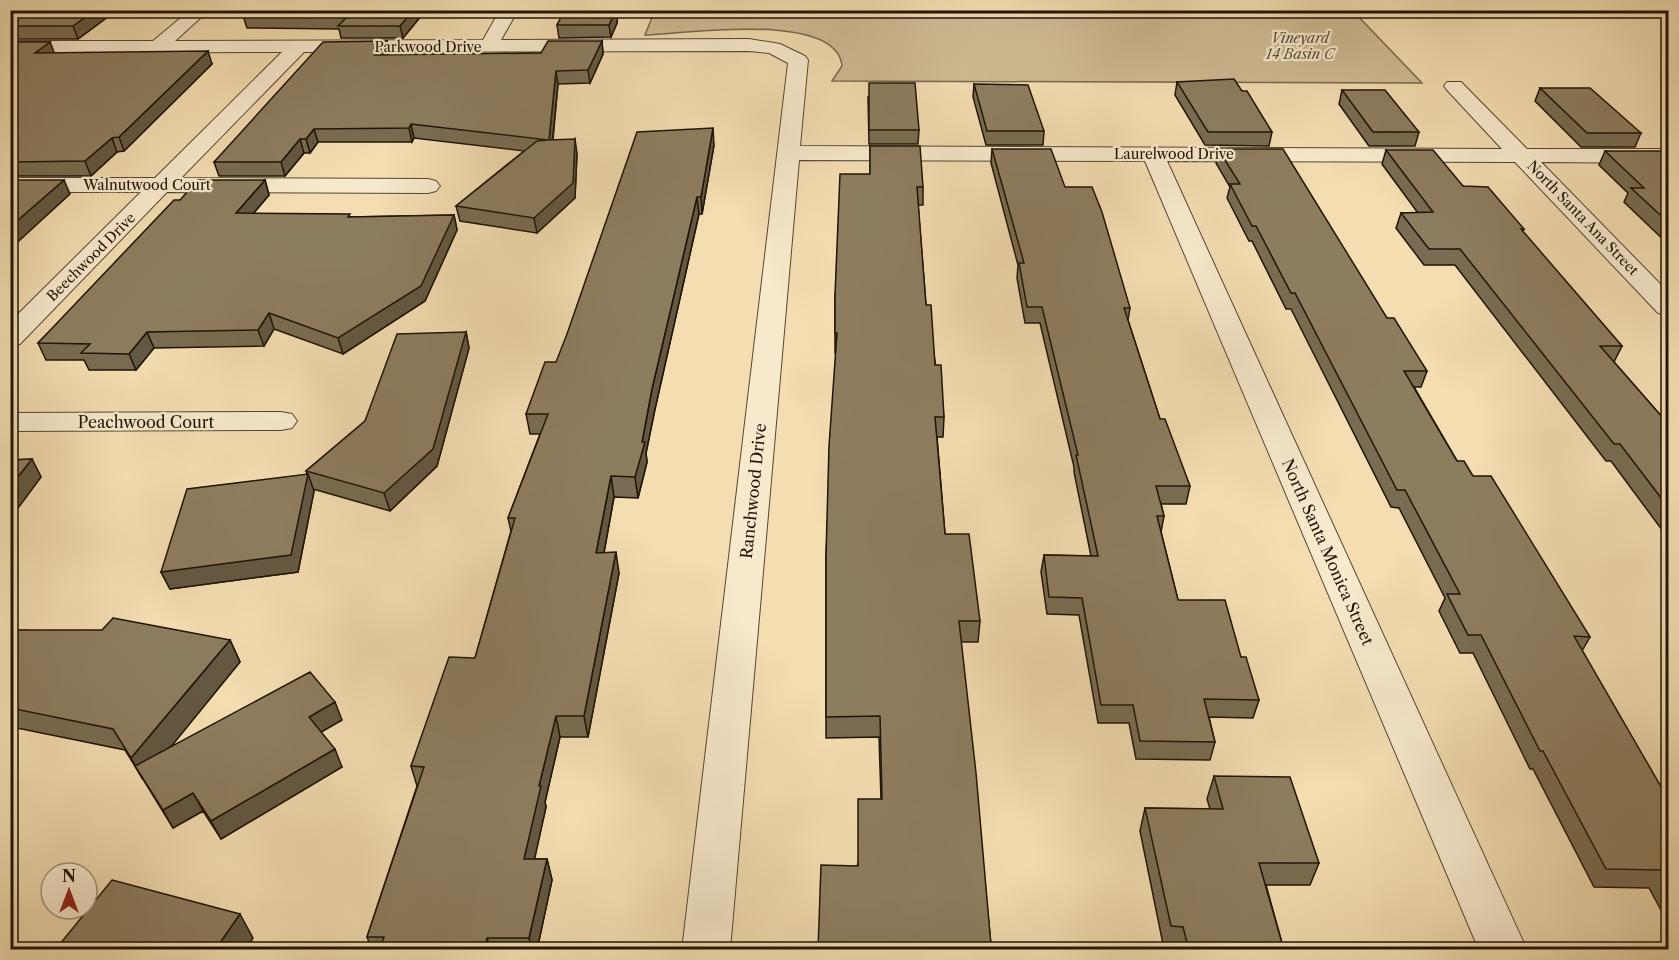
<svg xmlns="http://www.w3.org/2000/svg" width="1679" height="960" font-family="'Libre Caslon Text',serif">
  <rect width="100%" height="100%" fill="#f3ddb1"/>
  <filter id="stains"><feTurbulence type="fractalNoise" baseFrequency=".00333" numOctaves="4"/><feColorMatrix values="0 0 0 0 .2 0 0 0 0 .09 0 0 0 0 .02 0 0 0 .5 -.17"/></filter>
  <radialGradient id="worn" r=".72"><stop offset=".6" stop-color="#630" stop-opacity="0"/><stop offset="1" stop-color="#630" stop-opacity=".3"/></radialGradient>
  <path fill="#cfbb94" stroke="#77684d" stroke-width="1.5" d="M655,10L1353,11L1422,83L832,81L842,66C837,10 682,34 645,35Z"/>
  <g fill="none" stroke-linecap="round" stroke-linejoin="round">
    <defs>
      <path id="minor" d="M190,10H209L175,41L483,40L500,10H518L501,40L749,39L780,44L805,56L808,60L800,146L1502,149L1447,90L1444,86L1447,82H1461L1527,149H1668V163L1541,162L1668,292V315L1658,313L1515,162L1167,161L1527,950H1479L1145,161L799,160L730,950H682L788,63L769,53L749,51L304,52L181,178L428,179L436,181L440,186L436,191L428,193L167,192L20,344L10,346V322L141,192H10V178H155L282,52L10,53V41H153Z
        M281,412L292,414L297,421L292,428L281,430L10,431V413Z"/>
    </defs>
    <use href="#minor" stroke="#544631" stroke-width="2"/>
    <use href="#minor" fill="#f7e9cc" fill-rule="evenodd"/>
  </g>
  <path fill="#796c52" stroke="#1f1406" stroke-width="1.5" d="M10,10H117L78,39H10Z
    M250,10H426L403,38H341L339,29L247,28L243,16Z
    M565,10H618L617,23L611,37L559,38L557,25Z
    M387,41L389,54V55L541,53L602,41L603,54L590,83L558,84L553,140L577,153L575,198L537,233L460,221L456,206L524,151L414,138L412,142H318L310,153H304L285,176H219L214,162Z
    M10,42H50L54,53L212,64L124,151L117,152L91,176H10Z
    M1177,82L1242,91L1272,132L1269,146L1205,145L1175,95Z
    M974,84L1044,131L1043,145H986L973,97Z
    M1540,88L1641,133L1635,147H1581L1535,101Z
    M1342,90L1419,132L1415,146H1369L1339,104Z
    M868,97L919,130L918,144H869Z
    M714,145L702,214H699L655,409L646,453L647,462L638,498L614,497L604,553L619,573L588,737H560L545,802L546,807L534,859H547L552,880L537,950H372L367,937L417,786L411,766L475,658L511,531L508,518L540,434H530L526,414L556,362Z
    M870,146L923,187V205H918L926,305L944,417L943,437H937L945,534L980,621L978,642H961L991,945L990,950H818L857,866L881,799L879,737L826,738V556L836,353H835V295L870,174Z
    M992,149L1065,187L1130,308L1128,320L1160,419L1190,486L1186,504H1161L1164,516L1161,532L1178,600L1241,657L1259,700L1253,718L1209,717L1215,742L1210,760L1136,759L1129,723H1098L1079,615L1047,614L1041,572L1044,555L1091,556L1074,472V467L1040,323H1025L1017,278L1018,265L991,163Z
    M1218,149L1387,318L1427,371L1421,387H1414L1457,461L1473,476L1590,637L1582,651L1668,799V923L1649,888L1594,887L1533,769H1530L1473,653H1460L1439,611L1445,598L1399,508L1391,507L1291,309H1286L1252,241H1249L1227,198L1230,187L1216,163Z
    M1386,150L1463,186L1524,229L1523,232L1622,346L1614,362L1663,418H1668V538L1611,461H1606L1455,265H1424L1396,228L1401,213H1418L1382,164Z
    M1605,151L1668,157V244L1624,202L1628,193L1599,165Z
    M265,180L269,195L253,214L351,217L454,215L457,230L425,301L343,354L274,329L264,346L154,348L136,370H89L84,360H46L38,343L180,200Z
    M466,332L469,348L437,466L390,511L313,489L314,491L298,572L170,589L161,572L307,474L306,471L365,421Z
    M32,459L41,477L15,512H10V460Z
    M10,618L17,630L230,640L240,662L170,747L342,720L321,732L342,767L221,839L203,811L173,828L125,750L17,728H10Z
    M1214,776L1319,863L1310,885H1266L1284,950H1177L1176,949H1164L1140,831L1145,808L1210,809L1207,799Z"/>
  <path fill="#635842" stroke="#1f1406" stroke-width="1.5" d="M95,10H117L78,39L73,26Z
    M413,10H426L403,38L400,26Z
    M616,10H618L617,23L611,37L609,25Z
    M387,41L389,54L378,68L375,55Z
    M602,41L603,54L590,83L588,70Z
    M50,42L55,55L35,53Z
    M208,51L212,64L124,151L119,137Z
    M556,71L558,84L551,154L549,140Z
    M411,124L414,138L412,142L409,128Z
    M713,128L714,145L702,214L701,197Z
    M314,129L318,142L310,153L306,139Z
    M112,138L117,152L91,176L85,161Z
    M300,139L304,153L285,176L281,162Z
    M575,139L577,153L575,198L537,233L534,218Z
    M64,180L70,194L10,249V227Z
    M265,180L269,195L241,228L236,213Z
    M697,197L699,214L655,409L646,453L647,462L638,498L635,477L642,442L652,389Z
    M454,215L457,230L425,301L343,354L338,338Z
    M269,313L274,329L264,346L258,330Z
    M147,332L154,348L136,370L129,354Z
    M466,332L469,348L437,466L390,511L384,493Z
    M32,459L41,477L15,512L10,504V487Z
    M308,474L314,491L298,572L170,589L161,572Z
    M611,476L614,497L600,574L596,553Z
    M616,552L619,573L588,737L584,716Z
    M10,618L17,629L10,639Z
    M230,640L240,662L144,780L135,766L143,780L131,758Z
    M335,702L342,720L316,735L309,717Z
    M556,716L560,737L545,802L546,807L530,880L524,859L539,786Z
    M335,749L342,767L221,839L211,821Z
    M193,793L203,811L173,828L163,810Z
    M547,859L552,880L537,950H533L529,938Z
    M240,914L253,938L246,950H215Z
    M487,938L491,950H484Z"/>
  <path fill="#8d7d5f" stroke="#1f1406" stroke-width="1.5" d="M10,10H95L73,26H10Z
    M250,10H413L400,26H338L347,17L243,16Z
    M565,10H616L609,25H557Z
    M387,41L375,55L541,53L548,41H602L588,70L556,71L549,140L575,139L573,183L534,218L456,206L537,141L548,140L411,124L409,128L314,129L306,139H300L281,162H214L323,42Z
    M10,42H50L35,53L208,51L119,137L112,138L85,161L10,162Z
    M1234,79L1242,91H1247L1272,132H1208L1177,82Z
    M869,83H915L919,130H869Z
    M974,84L1028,85L1044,131H987Z
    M1540,88H1590L1641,133H1587Z
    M1342,90H1385L1419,132H1373Z
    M713,128L701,197H697L652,389L642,442H645L635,477L611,476L596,553L616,552L584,716H556L539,786H541L524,859H547L529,938H487L484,950H379L384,937H367L424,767L411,766L449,657L475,658L515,518H508L548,414H526L545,362H556L567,334L637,132Z
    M870,146H920L923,187H917L926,305H931L935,365H941L944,417H935L945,534H969L980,621H959L976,773L991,945H978V950H818L821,865L858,866V799H882L880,716L826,717V556L829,446L837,333H835V295L840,174H870Z
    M992,149H1051L1065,187H1092L1102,212L1130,308H1124L1160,419H1165L1190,486H1156L1164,516H1157L1178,600H1225L1241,657H1246L1259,700L1204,699L1215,742L1140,741L1133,705H1101L1082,598L1049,597L1044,555L1098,556L1076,455H1078L1042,307H1027L1019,263H1024Z
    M1218,149H1283L1387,318H1394L1427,371H1404L1457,461H1464L1473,476H1491L1590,637L1574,636L1668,799V882L1662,870L1606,869L1543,751H1540L1481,635H1468L1447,594H1460L1405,490H1397L1295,293H1291L1256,226H1252L1230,184H1240Z
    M1386,150H1433L1463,186L1488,187L1524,229H1521L1622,346H1600L1663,418H1668V507L1620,444H1614L1460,249H1429L1401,213L1433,212Z
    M1605,151H1662L1668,157V222L1631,188H1644Z
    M10,180H64L10,227Z
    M198,180H265L236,213L350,214L348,217L454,215L421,286L338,338L269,313L258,330L147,332L129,354L81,353L90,344L38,343L174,200H180Z
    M466,332L433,449L384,493L306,471L365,421L397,334Z
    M32,459L10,487V460Z
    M308,474L291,555L161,572L187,489Z
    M113,618L230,640L131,758L113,729L10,708V630H102Z
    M310,672L335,702L309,717L335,749L211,821L193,793L163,810L135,766Z
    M1214,776L1290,777L1319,863H1259L1284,950H1189L1183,927L1171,926L1145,808L1223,809Z
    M112,880L240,914L215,950H55Z"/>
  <g text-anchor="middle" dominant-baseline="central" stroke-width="4.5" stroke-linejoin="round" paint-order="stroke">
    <g font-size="14" font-style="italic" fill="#5d4e38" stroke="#f7e9cc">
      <text x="1300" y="38">Vineyard<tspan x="1300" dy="16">14 Basin C</tspan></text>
    </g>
    <g font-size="14" fill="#1f1406" stroke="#f7e9cc">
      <text x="428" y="47">Parkwood Drive</text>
      <text x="1174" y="154">Laurelwood Drive</text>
      <text x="147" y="185">Walnutwood Court</text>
      <text transform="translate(1583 218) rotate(46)">North Santa Ana Street</text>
      <text transform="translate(91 257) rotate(-45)">Beechwood Drive</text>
    </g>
    <g font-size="16" fill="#1f1406" stroke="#f7e9cc">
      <text x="146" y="422">Peachwood Court</text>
      <text transform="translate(753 491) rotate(-84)">Ranchwood Drive</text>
      <text transform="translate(1328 552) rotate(66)">North Santa Monica Street</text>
    </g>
  </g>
  <rect width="1679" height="960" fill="none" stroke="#f3ddb1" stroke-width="36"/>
  <rect x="12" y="12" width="1655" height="936" fill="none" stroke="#1f1406" stroke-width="3"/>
  <rect x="18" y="18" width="1643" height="924" fill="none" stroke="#1f1406" stroke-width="1.5"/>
  <g transform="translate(69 891)"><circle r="28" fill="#f7e9cc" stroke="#a1947d" stroke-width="1.5"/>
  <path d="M0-4.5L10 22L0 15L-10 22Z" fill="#8f2418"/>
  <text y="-9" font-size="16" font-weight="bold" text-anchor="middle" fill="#1f1406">N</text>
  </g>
  <rect width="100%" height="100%" filter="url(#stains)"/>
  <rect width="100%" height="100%" fill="url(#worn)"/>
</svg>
